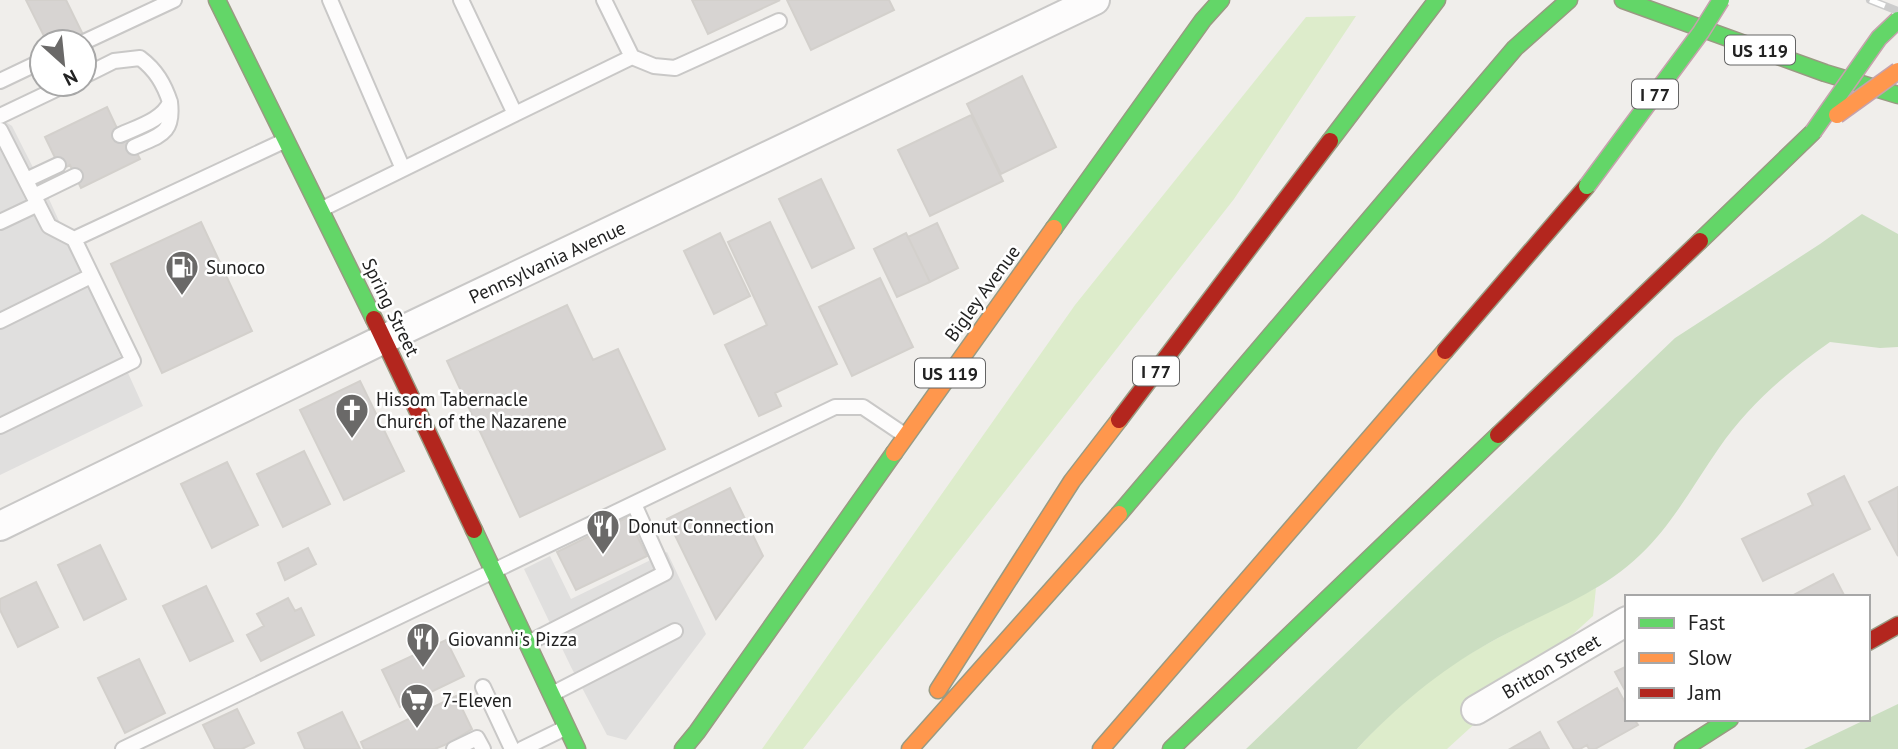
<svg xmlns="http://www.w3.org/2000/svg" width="1898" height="749" font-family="'PT Sans',sans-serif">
  <rect width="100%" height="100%" fill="#f0eeeb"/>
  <path fill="#ddeccb" d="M1356,16L1234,199L803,749H762L1075,305L1306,17Z
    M1596,588L1593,616L1447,749H1357C1381,723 1407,697 1436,676C1485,641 1542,616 1596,588Z"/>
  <path fill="#cbdec1" d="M1862,214L1898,234V347L1880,348L1830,342C1787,372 1749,405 1719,448C1694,484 1672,525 1640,555C1598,596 1539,614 1489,643C1438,672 1397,706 1357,749H1246L1675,338L1820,244Z
    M1898,704V749H1804Z"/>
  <path fill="#e0dfde" d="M0,118L12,126L49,199L143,406L0,475Z
    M667,552L706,634L626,740L607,735L571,667L524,569L550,556L571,599Z"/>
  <path fill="#d7d4d2" stroke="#d3d0cc" stroke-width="2" d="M26,0H66L92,53L84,56V42H47Z
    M692,0H780L708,34Z
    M787,0H889L894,10L811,50Z
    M1022,76L1056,147L1001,174L967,104Z
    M107,107L122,139L128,136L140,159L81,188L70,165L61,170L45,137Z
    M971,115L1003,181L930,216L898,150Z
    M821,179L854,248L812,268L779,199Z
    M201,222L252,331L162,373L111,264Z
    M770,222L837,364L775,393L781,406L759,416L725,345L767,325L728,242Z
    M937,223L958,268L930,282L908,237Z
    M720,233L750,296L714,314L684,251Z
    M906,233L930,282L897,297L874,249Z
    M880,278L913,347L852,376L819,307Z
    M567,305L593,360L618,349L665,449L520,517L447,361Z
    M360,381L404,471L344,500L300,410Z
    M304,451L330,504L283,527L257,474Z
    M227,462L258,525L212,548L181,484Z
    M1844,476L1870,529L1763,581L1742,539L1813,505L1808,494Z
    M1898,487V556L1869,502Z
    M730,488L763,556L716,619L667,519Z
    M628,517L647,556L576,590L557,552Z
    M100,545L126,599L84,620L58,565Z
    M308,548L316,564L285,580L278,563Z
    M1833,574L1845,597H1790Z
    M36,582L58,627L18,647L0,610V599Z
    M206,586L233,641L190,661L163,606Z
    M288,598L295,611L301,608L314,635L261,661L247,635L264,626L257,614Z
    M446,640L464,676L400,707L382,670Z
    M139,659L165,713L125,733L98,678Z
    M1627,666V694L1615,672Z
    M1617,688L1627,706V719H1634L1638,725L1595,749H1589L1587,745L1580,749H1574L1558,722Z
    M456,696L472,729L449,743L435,749H364L361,742Z
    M237,709L254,743L242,749H215L203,725Z
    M342,712L360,749H305L298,733Z
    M1540,732L1549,749H1510Z"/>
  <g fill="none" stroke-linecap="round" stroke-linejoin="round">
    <defs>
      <path id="lane" d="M330,0L403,169
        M461,0L515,114L632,57
        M604,0L632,57L654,66L675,68L779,21
        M84,42L174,0
        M84,76L114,61L140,58C156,70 164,84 170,102C163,120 137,127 120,135
        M0,81L42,61
        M0,116L67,84
        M0,130L49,226L74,239L284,141
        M134,147C159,135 174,135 170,102
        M26,180L58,165
        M34,196L75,176
        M322,209L515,114
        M0,222L38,204
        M0,321L91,276
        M0,426L133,361L74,239
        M528,643L665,573L634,504
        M483,687L512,749
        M552,694L675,631
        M123,749L835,407H863L906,436
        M454,749L477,738L483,749
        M522,749L565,728"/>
      <path id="street" d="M0,526L384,339L1095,0
        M1476,710L1627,621"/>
      <path id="fast" d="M217,0L374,319
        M1623,0L1825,73L1898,95
        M1330,141L1437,0
        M1054,228L1203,20L1221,0
        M1700,241L1813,132
        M1119,514L1515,48L1569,0
        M474,530L577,749
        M683,749L697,732L894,453
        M1171,749L1498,435
        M1683,749L1730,719"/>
      <path id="slow" d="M894,453L1054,228
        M938,690L1072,481L1119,420
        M910,749L1119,514
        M1101,749L1445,351"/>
      <path id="jam" d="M374,319L474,530
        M1445,351L1587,186
        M1119,420L1330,141
        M1498,435L1700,241
        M1868,642L1898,625"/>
    </defs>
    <use href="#lane" stroke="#c9c8c7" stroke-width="18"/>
    <use href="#street" stroke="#c9c8c7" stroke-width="32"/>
    <use href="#fast" stroke="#999a82" stroke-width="19"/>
    <use href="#slow" stroke="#999a82" stroke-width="19"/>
    <use href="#jam" stroke="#999a82" stroke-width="19"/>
    <use href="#lane" stroke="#fdfcfc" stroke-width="14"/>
    <use href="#street" stroke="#fdfcfc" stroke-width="28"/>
    <use href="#fast" stroke="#63d668" stroke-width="16"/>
    <use href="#slow" stroke="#ff974d" stroke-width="16"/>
    <use href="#jam" stroke="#b3261e" stroke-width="16"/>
    <defs>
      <path id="rail" d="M1870,0L1898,11"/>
    </defs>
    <use href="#rail" stroke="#ccc" stroke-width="8"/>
    <use href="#rail" stroke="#fff" stroke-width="5" stroke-dasharray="16" stroke-linecap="butt"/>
    <defs>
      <path id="fast-bridge" d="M1813,132L1879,38L1898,20
        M1587,186L1701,32L1721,0"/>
      <path id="slow-bridge" d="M1837,115L1898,71"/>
    </defs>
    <use href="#fast-bridge" stroke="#c5a2ac" stroke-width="19" stroke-linecap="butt"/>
    <use href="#slow-bridge" stroke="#c5a2ac" stroke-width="19" stroke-linecap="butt"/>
    <use href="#fast-bridge" stroke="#63d668" stroke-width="16"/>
    <use href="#slow-bridge" stroke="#ff974d" stroke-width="16"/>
  </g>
  <defs>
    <symbol id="fuel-pin" viewBox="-11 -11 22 30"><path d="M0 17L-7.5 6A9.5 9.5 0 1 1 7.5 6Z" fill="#6a6968" stroke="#fff"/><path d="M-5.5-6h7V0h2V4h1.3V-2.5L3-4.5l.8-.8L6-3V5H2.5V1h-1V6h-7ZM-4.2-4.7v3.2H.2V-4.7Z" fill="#fff"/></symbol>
    <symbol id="church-pin" viewBox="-11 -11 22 30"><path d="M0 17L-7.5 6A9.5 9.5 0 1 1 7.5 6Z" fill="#6a6968" stroke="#fff"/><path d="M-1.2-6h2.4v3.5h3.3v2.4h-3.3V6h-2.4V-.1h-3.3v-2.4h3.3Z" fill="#fff"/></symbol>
    <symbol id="restaurant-pin" viewBox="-11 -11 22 30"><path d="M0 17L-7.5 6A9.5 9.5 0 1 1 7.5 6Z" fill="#6a6968" stroke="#fff"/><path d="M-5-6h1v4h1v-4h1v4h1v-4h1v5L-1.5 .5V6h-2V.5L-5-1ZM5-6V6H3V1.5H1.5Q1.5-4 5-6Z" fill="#fff"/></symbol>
    <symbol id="supermarket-pin" viewBox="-11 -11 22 30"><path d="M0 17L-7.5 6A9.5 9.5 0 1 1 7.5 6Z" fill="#6a6968" stroke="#fff"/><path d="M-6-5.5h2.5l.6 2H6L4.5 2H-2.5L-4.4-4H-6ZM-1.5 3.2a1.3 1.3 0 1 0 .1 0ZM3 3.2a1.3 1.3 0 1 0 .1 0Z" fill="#fff"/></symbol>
  </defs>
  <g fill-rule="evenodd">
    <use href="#fuel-pin" x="163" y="248" width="38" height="52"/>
    <use href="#church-pin" x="333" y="391" width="38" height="52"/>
    <use href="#restaurant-pin" x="584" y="507" width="38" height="52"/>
    <use href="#restaurant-pin" x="404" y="620" width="38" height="52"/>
    <use href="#supermarket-pin" x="398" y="681" width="38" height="52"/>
  </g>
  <g text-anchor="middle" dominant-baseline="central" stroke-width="5" stroke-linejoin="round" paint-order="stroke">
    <g fill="#fff" stroke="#646464" stroke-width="2">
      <rect x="1725" y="35.5" width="70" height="29" rx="5"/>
      <rect x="1632" y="79.5" width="46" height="29" rx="5"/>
      <rect x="1133" y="356.5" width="46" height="29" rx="5"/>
      <rect x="915" y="358.5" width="70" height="29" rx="5"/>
    </g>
    <g font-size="18" font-weight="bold" fill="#222">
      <text x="1760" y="50">US 119</text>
      <text x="1655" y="94">I 77</text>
      <text x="1156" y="371">I 77</text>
      <text x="950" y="373">US 119</text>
    </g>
    <g font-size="19" fill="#222" stroke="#fff">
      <text transform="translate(547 262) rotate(-25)">Pennsylvania Avenue</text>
      <text transform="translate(982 293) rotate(-54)">Bigley Avenue</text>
      <text transform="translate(391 307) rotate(64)">Spring Street</text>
      <text transform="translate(1551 666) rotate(-30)">Britton Street</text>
    </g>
    <g font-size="19" fill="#222" stroke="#fff" text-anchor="start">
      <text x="206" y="267">Sunoco</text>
      <text x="376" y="399">Hissom Tabernacle<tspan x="376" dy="22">Church of the Nazarene</tspan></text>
      <text x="628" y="526">Donut Connection</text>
      <text x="448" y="639">Giovanni's Pizza</text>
      <text x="442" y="700">7-Eleven</text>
    </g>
  </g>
  <rect x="1625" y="595" width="245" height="126" fill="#ffffff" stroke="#a7a7a7" stroke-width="2"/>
  <rect x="1639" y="618" width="35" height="10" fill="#63d668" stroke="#a7a7a7" stroke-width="2"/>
  <text x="1688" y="630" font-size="21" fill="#222222">Fast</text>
  <rect x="1639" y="653" width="35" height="10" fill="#ff974d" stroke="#a7a7a7" stroke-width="2"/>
  <text x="1688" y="665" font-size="21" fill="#222222">Slow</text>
  <rect x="1639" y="688" width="35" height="10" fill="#b3261e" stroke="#a7a7a7" stroke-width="2"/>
  <text x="1688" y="700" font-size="21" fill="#222222">Jam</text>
  <g transform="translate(63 63) rotate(153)"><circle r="33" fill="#ffffff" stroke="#a7a7a7" stroke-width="2"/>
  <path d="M0-5L12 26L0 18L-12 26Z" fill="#6a6968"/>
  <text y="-10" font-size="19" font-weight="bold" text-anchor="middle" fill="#222222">N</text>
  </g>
</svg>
